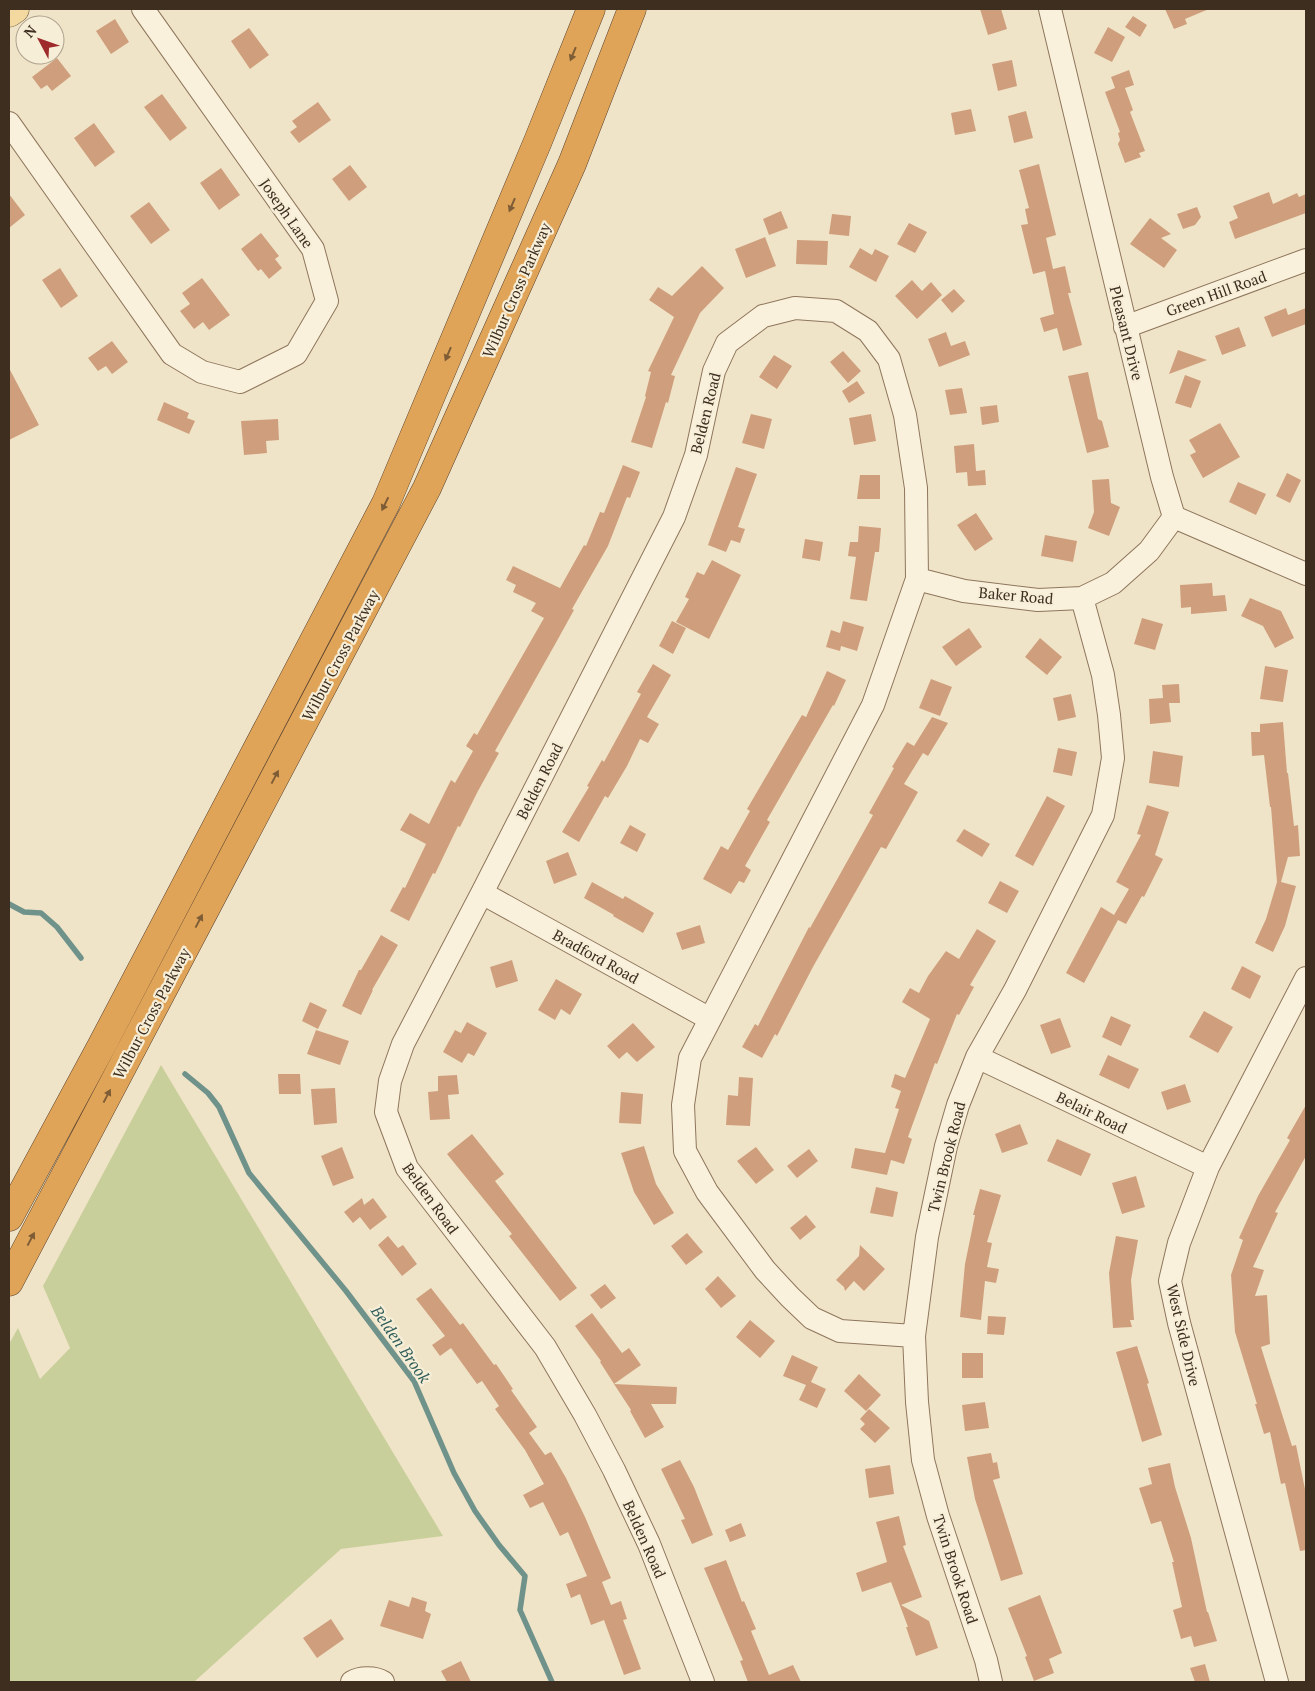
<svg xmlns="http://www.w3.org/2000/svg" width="1315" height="1691" font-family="'PT Serif',serif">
  <rect width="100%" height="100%" fill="#f0e4c8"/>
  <path fill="#c9cf9b" d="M161,1065L443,1536L341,1549L194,1682H9V1344L18,1328L40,1379L70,1348L43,1286Z"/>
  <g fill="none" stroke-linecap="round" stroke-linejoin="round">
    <path stroke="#6f938a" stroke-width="5.5" d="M9,904L24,912L41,913L57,927L81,958
      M185,1074L208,1093L219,1107L249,1173L346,1291L414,1381L454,1473L475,1511L499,1545L525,1576L520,1610L552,1682"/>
  </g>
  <path fill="#cf9f7d" d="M980,9H1001L1007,29L988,35Z
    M1165,9H1209L1185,19L1187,24L1174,29Z
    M1133,16L1147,25L1140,37L1125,27Z
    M115,19L129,42L111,54L96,31Z
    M1108,27L1125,37L1112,62L1094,53Z
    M249,28L269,55L250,69L231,41Z
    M57,58L71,76L52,91L47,85L41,89L32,77Z
    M1012,60L1017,86L998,91L992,64Z
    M1129,70L1134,85L1125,88L1133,110L1130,112L1145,151L1139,153L1141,157L1125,163L1118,144L1120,140L1118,133L1120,132L1105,92L1115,88L1111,77Z
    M162,94L187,128L170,141L144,107Z
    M318,102L331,120L299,143L290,132L297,127L292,121Z
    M971,109L976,131L955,135L951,113Z
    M1026,111L1033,138L1014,143L1008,116Z
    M94,123L115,152L95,167L74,138Z
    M1039,164L1056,235L1046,238L1053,269L1065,266L1071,293H1068L1082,345L1063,351L1057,328L1044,332L1040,318L1054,314L1045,271L1033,274L1021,225L1028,224L1025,209L1029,208L1019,170Z
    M350,165L367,187L349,201L332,179Z
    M221,168L240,195L219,210L200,183Z
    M1269,192L1273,204L1297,193L1299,197L1306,194V213L1235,239L1229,222L1238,218L1233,206Z
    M9,194L25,215L9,228Z
    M149,202L170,230L151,244L130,216Z
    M1197,207L1201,217L1195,225L1183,229L1177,214Z
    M781,211L788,228L769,235L763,219Z
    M832,214L851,216L849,236L829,234Z
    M1150,218L1171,234L1161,238L1177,250L1164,268L1130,244Z
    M909,223L927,232L915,253L897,244Z
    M261,233L279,256L275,259L282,268L269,279L261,269L258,271L241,249Z
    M765,237L776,266L746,278L735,249Z
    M797,240L828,241L827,265L796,264Z
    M860,248L872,255L875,249L889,256L876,282L849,267Z
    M702,266L724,288L700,313L671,375L675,376L668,403L666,402L652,448L631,442L646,397L645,396L651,372L648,371L674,317L649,300L658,287L672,296Z
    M60,268L78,296L61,308L42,280Z
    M202,278L230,315L209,330L203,322L194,329L180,311L190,304L182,293Z
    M912,280L922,291L931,282L942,295L917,319L895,296Z
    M954,289L965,301L952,313L941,300Z
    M1286,308L1288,315L1306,308V324L1272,337L1264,317Z
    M1239,327L1246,346L1222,355L1215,336Z
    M946,332L951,346L965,341L970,355L939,367L928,339Z
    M112,341L128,362L112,374L106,366L98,371L88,358Z
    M1178,350L1207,360L1169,374Z
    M843,351L861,371L848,383L830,362Z
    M774,355L792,366L777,389L759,377Z
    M9,368L39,425L9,440Z
    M1088,372L1098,419L1102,421L1109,447L1087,453L1068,376Z
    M1185,375L1201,381L1191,408L1175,403Z
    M857,381L865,393L849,403L842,391Z
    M962,388L967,413L950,415L945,390Z
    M164,402L189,413L187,418L195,421L189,434L157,420Z
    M997,405L999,422L982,425L980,407Z
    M751,414L772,419L764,449L742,443Z
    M871,414L876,441L854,445L849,418Z
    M278,419L279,440L266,441L267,453L244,455L241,421Z
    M1220,423L1240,457L1203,478L1190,455L1196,452L1189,440Z
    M974,444L976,471L985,470L986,485L968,486L967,472L956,473L954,446Z
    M623,465L640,472L630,498L627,497L608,546L572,609L574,610L558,639L495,751L499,753L478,791L460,827L458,826L435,874L433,873L409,921L390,911L403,887L405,888L426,844L400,830L410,813L429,824L451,780L455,783L473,751L466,746L474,733L477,735L544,618L531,611L536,603L513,592L516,585L506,580L513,566L560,588L584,545L586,546L600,512L604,513Z
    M736,467L757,474L738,527L745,529L740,543L731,540L726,552L708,545Z
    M1287,473L1301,480L1290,503L1276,496Z
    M860,475H880V499H857Z
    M1109,479L1111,503L1120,507L1109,536L1088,528L1094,512L1092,480Z
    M1238,482L1266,494L1256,515L1229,502Z
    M976,513L993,539L975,551L957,525Z
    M859,526L881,528L879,552H875L867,601L850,599L856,557L848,556L850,542H858Z
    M1045,535L1077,541L1073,562L1041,556Z
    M805,539L823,542L820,561L802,558Z
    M712,560L741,575L709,639L676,622L689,599L685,597L697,572L704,575Z
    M1212,583L1213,596L1225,595L1227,611L1191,614V607L1181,608L1180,585Z
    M1250,598L1281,611L1294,638L1275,648L1263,626L1241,616Z
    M1142,618L1163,624L1155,650L1134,644Z
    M672,621L686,628L673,654L659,646Z
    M843,621L864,627L857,651L841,646L840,651L826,647L831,630L840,633Z
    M969,628L982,647L956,666L942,647Z
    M1040,638L1062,657L1047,675L1025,657Z
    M653,664L671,675L647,717L659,724L648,743L640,739L627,766L608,798L605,796L579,842L562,832L589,787L587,786L602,760L604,762L641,694L637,692Z
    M1265,666L1288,670L1283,702L1260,699Z
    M827,671L846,680L834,706L833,705L767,820L770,822L745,866L751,870L744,883L739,881L731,894L703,879L721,846L728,850L750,811L747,809L802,715L806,717Z
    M931,679L952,687L940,716L919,708Z
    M1179,684L1180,703H1169L1171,722L1150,724L1149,699L1163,698L1162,685Z
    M1071,694L1076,717L1058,721L1053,698Z
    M932,717L948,723L928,756L923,753L904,784L918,792L886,849L881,847L814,965L777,1036L775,1034L762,1058L742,1047L755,1024L758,1026L809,927L810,928L873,815L869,813L894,768L892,767L907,742L914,746Z
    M1283,722L1287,773H1288L1294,826L1298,825L1300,856L1288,857L1281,882L1296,886L1285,926L1273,952L1255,943L1266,919L1277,882L1271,807H1270L1264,755L1252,756L1251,732H1260V724Z
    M1058,748L1077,752L1072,776L1053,772Z
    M1153,751L1183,756L1179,787L1149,783Z
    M1047,796L1065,806L1033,866L1015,856Z
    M1147,805L1169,812L1155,855L1163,859L1144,897L1142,896L1126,924L1118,920L1084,983L1066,973L1101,907L1114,915L1129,889L1116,882L1141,835L1137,834Z
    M630,825L646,834L637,852L620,843Z
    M964,829L990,844L982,857L956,841Z
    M568,852L577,875L554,884L546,861Z
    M1000,881L1019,891L1007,913L988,903Z
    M592,882L623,899L625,896L654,913L643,933L613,916L614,915L584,898Z
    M700,925L705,943L682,950L676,933Z
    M977,929L996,941L970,985L974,987L959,1015L957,1014L937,1064L935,1063L908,1137L912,1139L904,1164L891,1160L887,1175L851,1168L855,1148L885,1153L899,1109L895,1108L901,1091L891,1087L895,1074L905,1078L930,1019L902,1002L910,988L919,993L928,976L946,951L959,959Z
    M381,935L398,945L372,990H373L361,1015L342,1006L359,970H361Z
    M512,960L518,981L496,988L490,967Z
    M1242,966L1261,976L1250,999L1231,989Z
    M556,979L582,994L570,1015L561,1009L555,1020L538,1010Z
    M310,1002L327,1010L318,1029L302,1021Z
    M1204,1011L1233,1027L1218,1053L1189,1037Z
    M1111,1016L1131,1025L1121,1046L1102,1037Z
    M1060,1018L1071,1047L1051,1054L1040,1025Z
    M467,1022L487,1033L474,1056L468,1053L462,1063L443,1052L455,1030L461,1033Z
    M633,1023L655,1047L637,1062L627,1052L619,1059L607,1046Z
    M316,1030L349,1041L340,1065L307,1054Z
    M1108,1055L1139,1069L1129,1089L1099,1075Z
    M278,1074H300L301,1094H279Z
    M457,1075L459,1094L448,1095L450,1119L430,1120L428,1092L438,1091V1076Z
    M739,1077L753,1078L750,1126L726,1125L728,1095L738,1096Z
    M1185,1084L1191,1102L1167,1110L1161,1092Z
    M335,1088L337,1123L314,1125L311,1089Z
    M621,1092L643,1094L641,1124L619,1123Z
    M1306,1105V1156L1275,1212L1278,1213L1253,1267L1264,1270L1255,1296L1267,1295L1270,1344L1261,1347L1292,1446L1296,1445L1306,1494V1550L1300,1551L1285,1483L1281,1484L1270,1432L1264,1434L1255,1404H1257L1235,1332L1231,1275L1243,1240L1239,1238L1258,1196L1290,1140L1287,1138Z
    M1020,1124L1028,1144L1002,1153L995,1134Z
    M472,1134L504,1174L495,1181L577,1288L560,1301L509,1236L512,1234L447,1154Z
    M1057,1139L1091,1154L1081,1176L1047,1161Z
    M644,1146L656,1184L674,1213L654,1225L634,1192L621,1153Z
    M342,1147L354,1178L333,1186L321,1156Z
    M756,1147L774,1170L756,1184L737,1161Z
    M809,1149L818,1161L797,1178L787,1166Z
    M1136,1176L1145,1207L1122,1214L1112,1183Z
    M876,1187L898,1192L893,1217L870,1213Z
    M980,1189L1001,1195L987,1242L992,1243L987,1267L999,1269L996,1283L985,1281L981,1320L960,1317L965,1264L975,1215H973Z
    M362,1198L364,1205L373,1198L387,1217L370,1230L360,1217L353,1223L344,1212Z
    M806,1215L816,1227L800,1240L790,1228Z
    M687,1233L703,1252L686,1265L671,1246Z
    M388,1236L398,1248L403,1245L417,1264L402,1276L378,1245Z
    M1116,1236L1138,1240L1131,1280L1134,1320H1130L1132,1327L1113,1328L1109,1273Z
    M860,1245L885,1269L864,1291L854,1281L845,1291L844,1287L836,1280L859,1256Z
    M718,1276L736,1296L721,1308L705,1289Z
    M605,1284L616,1298L601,1309L590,1295Z
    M431,1288L460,1325L463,1323L494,1365L496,1364L513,1389L511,1390L537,1427L529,1433L545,1455L551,1452L566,1478L585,1517L611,1578L602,1582L611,1605L621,1601L627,1619L623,1620L641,1669L624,1675L604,1620L591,1625L580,1594L571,1598L566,1584L587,1576L568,1532L560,1536L543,1502L530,1508L523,1495L544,1484L525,1450L495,1409L499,1406L482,1381L477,1384L451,1348L440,1356L432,1345L445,1336L416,1299Z
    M592,1313L622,1353L629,1348L641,1365L614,1384L600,1362L601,1361L575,1326Z
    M988,1316L1006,1317L1004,1335L987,1334Z
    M750,1320L775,1341L760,1358L736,1337Z
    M1137,1346L1149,1383L1147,1384L1162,1435L1142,1442L1116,1352Z
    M962,1353H983V1378H962Z
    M792,1355L818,1367L811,1382L826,1389L817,1408L799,1400L806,1385L783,1376Z
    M859,1374L881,1395L866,1411L844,1391Z
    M614,1384L677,1387L676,1404H651L664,1427L645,1438L630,1411L631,1410Z
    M985,1402L989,1428L965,1431L962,1405Z
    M869,1409L890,1428L875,1443L860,1429L865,1424L860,1419Z
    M991,1453L993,1463L997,1462L1000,1478L993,1480L1023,1574L1001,1581L975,1499L967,1457Z
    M680,1460L694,1487L713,1535L692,1544L681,1520L685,1519L661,1469Z
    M1170,1463L1175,1487L1191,1538L1207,1612H1208L1217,1641L1194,1647L1191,1636L1181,1639L1173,1610L1182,1607L1172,1562H1174L1161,1521L1151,1524L1139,1488L1152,1484L1148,1468Z
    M890,1465L894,1494L869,1498L865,1469Z
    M899,1516L906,1545L903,1546L922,1597L901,1605L929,1621L938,1648L916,1656L906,1627H908L891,1582L862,1592L856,1573L887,1562L876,1522Z
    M741,1523L746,1536L730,1542L725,1530Z
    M726,1560L742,1602L744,1601L756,1629L751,1631L769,1675L793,1665L801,1682H748L740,1661L743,1660L704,1568Z
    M1040,1595L1062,1653L1049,1659L1054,1673L1034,1681L1025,1657L1027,1656L1008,1608Z
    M412,1597L427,1602L425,1611L431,1614L423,1639L380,1626L389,1600L409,1607Z
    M331,1619L344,1639L317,1658L303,1638Z
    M461,1661L471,1682H447L441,1671Z
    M1205,1664L1210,1682H1195L1190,1668Z"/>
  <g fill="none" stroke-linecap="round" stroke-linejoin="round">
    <defs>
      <path id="minor" d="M1050,9L1162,477L1174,517L1306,574
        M9,123L172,354L202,372L240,382L296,354L327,301L313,249L143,9
        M1125,327L1306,260
        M917,579L964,591L1038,600L1082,598L1113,583L1149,551L1174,517
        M482,893L710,1019
        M977,1057L1208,1167
        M352,1682C360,1677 375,1677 383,1682
        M703,1682L649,1544L614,1470L585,1415L545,1347L407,1168L386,1112L390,1081L403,1044L482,893L674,517L696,455L714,371L727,343L763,316L795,308L836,311L868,331L889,359L905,415L916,488L917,579L873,705L690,1058L683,1105L685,1151L707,1192L765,1270L790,1297L812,1318L840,1331L914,1336
        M991,1682L986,1660L938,1516L923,1460L917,1402L914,1336L927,1237L946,1146L958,1105L977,1057L1015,990L1103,815L1113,758L1109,715L1103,675L1082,598
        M1277,1682L1179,1323L1170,1281L1179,1243L1208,1167L1306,978"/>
      <path id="major" d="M9,13L15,9"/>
      <path id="highway" d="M9,1217L102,1045L386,503L538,141L591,9
        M9,1282L427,488L572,164L632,9"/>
    </defs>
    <use href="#minor" stroke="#8d765c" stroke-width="24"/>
    <use href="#major" stroke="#5b4430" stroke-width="29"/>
    <use href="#highway" stroke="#5b4430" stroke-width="29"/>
    <use href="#minor" stroke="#faf1dc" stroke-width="22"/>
    <use href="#major" stroke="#f3d9a0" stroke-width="28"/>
    <use href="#highway" stroke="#e0a458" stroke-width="28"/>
  </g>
  <defs><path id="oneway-solid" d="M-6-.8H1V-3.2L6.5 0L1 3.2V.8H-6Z" transform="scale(1.25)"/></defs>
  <g fill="#7e5d36">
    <use href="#oneway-solid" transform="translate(573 54) rotate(112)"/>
    <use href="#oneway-solid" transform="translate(512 205) rotate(113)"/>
    <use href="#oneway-solid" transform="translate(448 354) rotate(113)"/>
    <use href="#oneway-solid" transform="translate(385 504) rotate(116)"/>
    <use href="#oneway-solid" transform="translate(275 777) rotate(-62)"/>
    <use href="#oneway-solid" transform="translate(199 921) rotate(-62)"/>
    <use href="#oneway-solid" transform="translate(107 1096) rotate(-62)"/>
    <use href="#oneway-solid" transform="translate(31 1239) rotate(-62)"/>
  </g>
  <g text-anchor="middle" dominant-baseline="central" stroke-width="4.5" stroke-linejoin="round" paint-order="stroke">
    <g font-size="15" fill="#3d2e20" stroke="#f7eed8">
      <text transform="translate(287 213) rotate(55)">Joseph Lane</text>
      <text transform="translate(516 290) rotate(-66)">Wilbur Cross Parkway</text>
      <text transform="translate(1216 293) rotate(-20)">Green Hill Road</text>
      <text transform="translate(1127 333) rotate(76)">Pleasant Drive</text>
      <text transform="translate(705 413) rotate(-76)">Belden Road</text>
      <text transform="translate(1016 595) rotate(5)">Baker Road</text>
      <text transform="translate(340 655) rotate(-62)">Wilbur Cross Parkway</text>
      <text transform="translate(539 781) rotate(-63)">Belden Road</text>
      <text transform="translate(596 956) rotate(29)">Bradford Road</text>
      <text transform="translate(151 1013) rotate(-62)">Wilbur Cross Parkway</text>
      <text transform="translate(1092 1112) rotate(26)">Belair Road</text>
      <text transform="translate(946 1157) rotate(-76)">Twin Brook Road</text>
      <text transform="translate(431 1198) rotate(54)">Belden Road</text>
      <text transform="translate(1184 1335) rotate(77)">West Side Drive</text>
      <text transform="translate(645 1539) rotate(66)">Belden Road</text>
      <text transform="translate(956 1569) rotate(72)">Twin Brook Road</text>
    </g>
    <g font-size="16" font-style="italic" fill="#2f5d5a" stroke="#f7eed8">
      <text transform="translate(401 1344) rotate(55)">Belden Brook</text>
    </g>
  </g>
  <rect width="1315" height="1691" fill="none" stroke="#3d2e20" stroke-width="20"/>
  <g transform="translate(40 40) rotate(311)"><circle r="24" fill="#f7eed8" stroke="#ada18e"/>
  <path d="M0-4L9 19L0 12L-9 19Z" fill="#9e2a2b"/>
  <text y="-8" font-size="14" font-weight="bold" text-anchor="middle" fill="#3d2e20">N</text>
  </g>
</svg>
